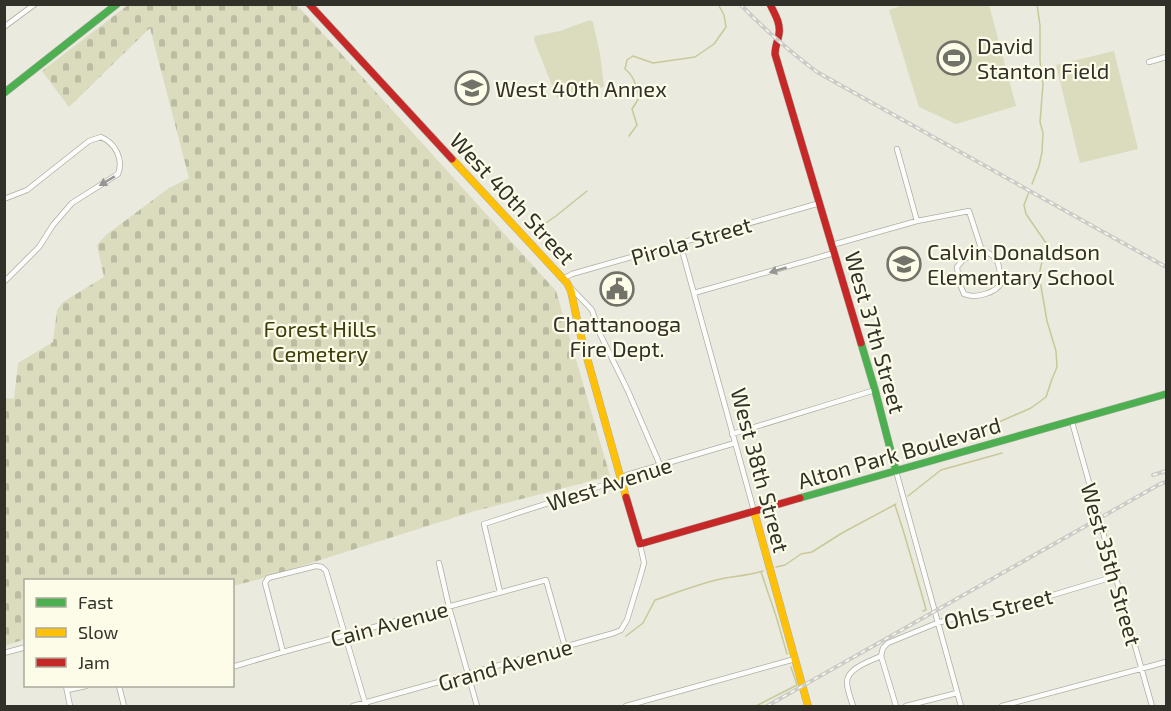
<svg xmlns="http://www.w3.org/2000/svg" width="1171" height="711" font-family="'Exo 2',sans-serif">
  <defs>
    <pattern id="cemetery-stones" width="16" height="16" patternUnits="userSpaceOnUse" patternTransform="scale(1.5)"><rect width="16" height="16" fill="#dbdbbe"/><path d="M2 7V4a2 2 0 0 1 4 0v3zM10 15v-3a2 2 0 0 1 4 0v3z" fill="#bcbca3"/></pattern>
  </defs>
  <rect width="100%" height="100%" fill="#eaeade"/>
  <path fill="url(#cemetery-stones)" d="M128,5H297L556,291L610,476L475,511L260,579L233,586L232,580H26L25,639L5,646L4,398L14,399L18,363L53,342L57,310L63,302L104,277L97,245L106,235L169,188L189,178L150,28L69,107L42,71Z"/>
  <path fill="#dbdbbe" d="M906,4L989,5L1016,106L956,124L919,107L889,10Z
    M590,20L593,22L600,54L604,87L557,98L534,40L535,36L560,31Z
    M1114,51L1138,149L1080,163L1056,65Z"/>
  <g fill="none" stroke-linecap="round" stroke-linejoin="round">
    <path stroke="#c9c899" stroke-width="1.5" d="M629,136L637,125L632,109L639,98C636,86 635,77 625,69L627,60L633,56L653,63L695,57L714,44L726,27L724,15L718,4
      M1032,184L1039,166L1042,152L1043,133L1040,122L1043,84L1040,61V26L1037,4
      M534,231L556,216L587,191
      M997,429L999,422L1031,408L1046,397L1052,379L1057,367L1056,351L1047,321L1039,275L1046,243L1026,214L1024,205L1029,192
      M908,496L941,470L1002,453
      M895,505L904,533L924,602L926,610L923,611
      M776,567L785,565L801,554L812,552L842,533L896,504
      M761,572L776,616L787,654
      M626,636L643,623L655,600C678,592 701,583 725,578C738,576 750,575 763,571
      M756,706L797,685L791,667"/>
    <defs>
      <path id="street" d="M4,27L35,4
        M1149,62L1166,57
        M897,149L917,221
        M4,199L27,190L89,141L101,137C115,143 124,159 118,174L72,203L53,225L39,247L4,282
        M680,243L754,511
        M832,245L917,221L969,211L981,248L993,256L998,263L1002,282C996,293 976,299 964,294L959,282L957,267L962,261L981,248
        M563,279L572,274L820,203
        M572,289L592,310L600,334L628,391L660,465
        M694,293L834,253
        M1072,422L1152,706
        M732,434L875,390
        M896,471L961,706
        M439,563L449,607L477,706
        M500,592L484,524L616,481L627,475L735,443
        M283,652L265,583L268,578L316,566L322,567L326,571L366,706
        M4,653L26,647
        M232,667L283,652L546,580L565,647
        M66,686L70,706
        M119,686L124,706
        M67,690L86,686
        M353,706L614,633L621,630L627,620L641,574L644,563L640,544
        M626,706L795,659
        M853,706C851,699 847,690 847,682C847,668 871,661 881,656
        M896,706L881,656L883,648L888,643L937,623L955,618L993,613L1116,576
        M906,706L957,693
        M1002,706L1166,662"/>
      <path id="fast" d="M4,93L117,4
        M861,343L875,390L896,471
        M800,498L1166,394"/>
      <path id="slow" d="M452,159L567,283L571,291L579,329L626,497
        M754,511L808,706"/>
      <path id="jam" d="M309,4L452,159
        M770,4C774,13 781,23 779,34C778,41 775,46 775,54L861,343
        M626,497L640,544L800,498"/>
    </defs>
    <use href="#street" stroke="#aeaea5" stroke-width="6"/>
    <use href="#fast" stroke="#aeaea5" stroke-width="8"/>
    <use href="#slow" stroke="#aeaea5" stroke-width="8"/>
    <use href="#jam" stroke="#aeaea5" stroke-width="8"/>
    <use href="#street" stroke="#fcfcfa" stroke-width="4.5"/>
    <use href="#fast" stroke="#4caf50" stroke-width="7"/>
    <use href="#slow" stroke="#ffc107" stroke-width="7"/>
    <use href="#jam" stroke="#c62828" stroke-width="7"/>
    <defs>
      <path id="rail" d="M740,4C764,29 789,51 817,72L1166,267
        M1153,475L1166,471
        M767,706L1160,484L1166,482"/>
    </defs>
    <use href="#rail" stroke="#cbcbc9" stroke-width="4"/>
    <use href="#rail" stroke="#fcfce8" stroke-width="1.5" stroke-dasharray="4.5" stroke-linecap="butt"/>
  </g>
  <defs><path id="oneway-solid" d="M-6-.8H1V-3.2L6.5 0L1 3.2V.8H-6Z" transform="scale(1.5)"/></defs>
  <g fill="#969692">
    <use href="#oneway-solid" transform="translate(107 181) rotate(149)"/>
    <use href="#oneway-solid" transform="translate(778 270) rotate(164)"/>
  </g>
  <defs>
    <symbol id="stadium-ring" viewBox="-11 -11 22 22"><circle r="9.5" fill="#fcfce8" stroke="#727269" stroke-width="1.5"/><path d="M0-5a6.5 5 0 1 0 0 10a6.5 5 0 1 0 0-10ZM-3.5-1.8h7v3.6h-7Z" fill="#727269"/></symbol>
    <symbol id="school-ring" viewBox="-11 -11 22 22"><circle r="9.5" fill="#fcfce8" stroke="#727269" stroke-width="1.5"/><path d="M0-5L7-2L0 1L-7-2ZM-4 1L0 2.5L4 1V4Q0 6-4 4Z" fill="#727269"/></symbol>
    <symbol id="civic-ring" viewBox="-11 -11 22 22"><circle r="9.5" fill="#fcfce8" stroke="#727269" stroke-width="1.5"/><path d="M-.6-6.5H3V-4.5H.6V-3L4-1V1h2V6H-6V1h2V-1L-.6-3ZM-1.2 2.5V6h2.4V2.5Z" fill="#727269"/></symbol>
  </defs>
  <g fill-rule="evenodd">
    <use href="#stadium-ring" x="935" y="39" width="38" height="38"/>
    <use href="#school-ring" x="453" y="69" width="38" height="38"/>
    <use href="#school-ring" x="885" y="245" width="38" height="38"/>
    <use href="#civic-ring" x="598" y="270" width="38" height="38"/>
  </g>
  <g text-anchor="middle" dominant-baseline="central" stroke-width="4.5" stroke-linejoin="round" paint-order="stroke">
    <g font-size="22" fill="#31312a" stroke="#fcfce8" text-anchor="start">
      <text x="977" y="45">David<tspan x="977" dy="25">Stanton Field</tspan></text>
      <text x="495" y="88">West 40th Annex</text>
      <text x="927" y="251">Calvin Donaldson<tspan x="927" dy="25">Elementary School</tspan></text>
      <text x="617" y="323" text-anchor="middle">Chattanooga<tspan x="617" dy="25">Fire Dept.</tspan></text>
    </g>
    <g font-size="22" fill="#31312a" stroke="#fcfce8">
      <text transform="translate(513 198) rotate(47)">West 40th Street</text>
      <text transform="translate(691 240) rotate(-16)">Pirola Street</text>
      <text transform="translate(876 332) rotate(74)">West 37th Street</text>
      <text transform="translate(899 452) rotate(-16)">Alton Park Boulevard</text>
      <text transform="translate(761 470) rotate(75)">West 38th Street</text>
      <text transform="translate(609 483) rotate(-18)">West Avenue</text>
      <text transform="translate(1112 564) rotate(74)">West 35th Street</text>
      <text transform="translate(998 608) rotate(-14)">Ohls Street</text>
      <text transform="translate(389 623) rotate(-15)">Cain Avenue</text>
      <text transform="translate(505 664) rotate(-16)">Grand Avenue</text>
    </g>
    <g font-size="22" fill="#3e3d0b" stroke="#fcfce8">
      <text x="320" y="328">Forest Hills<tspan x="320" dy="25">Cemetery</tspan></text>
    </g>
  </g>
  <rect width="1171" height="711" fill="none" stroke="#31312a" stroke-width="12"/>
  <rect x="24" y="579" width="210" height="108" fill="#fcfce8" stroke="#abab9c" stroke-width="1.5"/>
  <rect x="36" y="598" width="30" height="9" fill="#4caf50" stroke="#abab9c" stroke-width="1.5"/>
  <text x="78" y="609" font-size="18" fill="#31312a">Fast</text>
  <rect x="36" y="628" width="30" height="9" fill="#ffc107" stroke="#abab9c" stroke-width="1.5"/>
  <text x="78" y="639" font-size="18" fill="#31312a">Slow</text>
  <rect x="36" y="658" width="30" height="9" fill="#c62828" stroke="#abab9c" stroke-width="1.5"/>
  <text x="78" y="669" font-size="18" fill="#31312a">Jam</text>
</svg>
